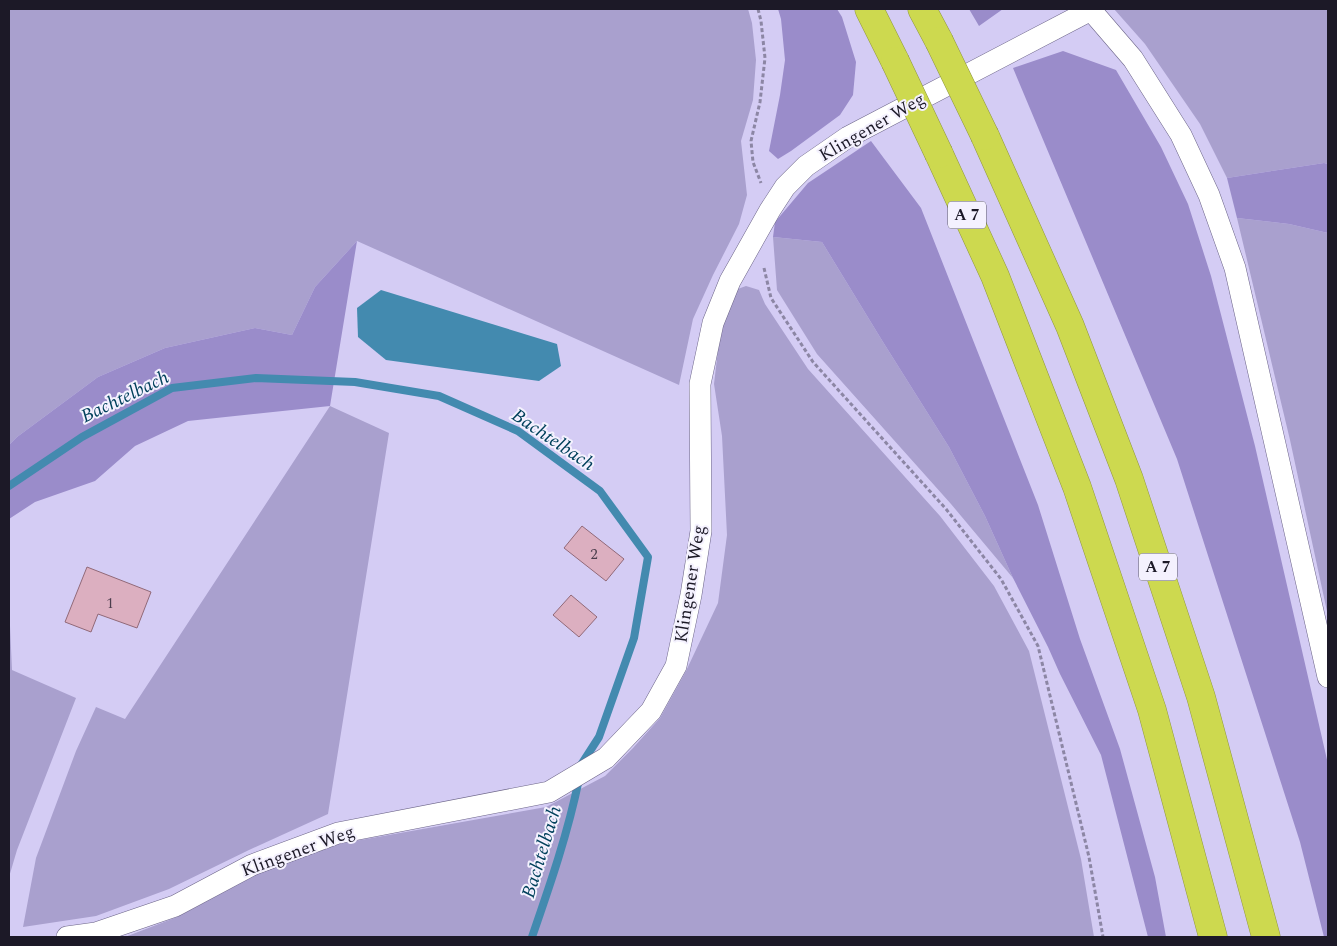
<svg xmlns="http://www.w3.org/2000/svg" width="1337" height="946" font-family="Spectral,serif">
  <rect width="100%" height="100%" fill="#d4ccf4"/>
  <path fill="#a9a0ce" d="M9,9H748L752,23L756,60L753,100L741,141L747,195L739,224L713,275L693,319L679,385L357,241L315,287L292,335L255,328L165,348L98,377L17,437L9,445Z
    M1114,9H1328V164L1324,163L1227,178L1200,124L1145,44Z
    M1237,218L1289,224L1328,233V616L1290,440Z
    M773,237L822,242L883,342L949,447L985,516L1013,578L951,504L817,354L777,290Z
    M746,286L759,290L765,304L808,369L940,516L994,586L1029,651L1081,859L1094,937H125L177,917L257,874L338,844L546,807L605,776L633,748L660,718L686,671L718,603L727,535L722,436L714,384L721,324L735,290Z
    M330,406L389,433L328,814L249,850L169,889L96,916L23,927L36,858L76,751L96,707L125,719Z
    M9,626H10L12,670L76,698L17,850L9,877Z"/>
  <path fill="#9a8cca" d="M778,9H837L842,17L856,62L853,95L840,115L791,151L778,159L769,151L780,95L785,60L781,19Z
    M969,9H1003L979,26Z
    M1063,51L1116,70L1161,147L1188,204L1211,276L1255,446L1328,764V937H1324L1300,842L1177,459L1013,68Z
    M871,141L921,208L1038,505L1080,639L1120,749L1155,877L1166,937H1148L1101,755L1060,674L1048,647L1013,578L985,516L949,447L883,342L822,242L773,237L775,222L808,183Z
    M1324,163L1328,164V233L1289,224L1237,218L1227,178Z
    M357,241L330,406L188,421L135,446L95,481L35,502L9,519V445L17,437L98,377L165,348L255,328L292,335L315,287Z"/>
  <path fill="#438aaf" d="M381,290L557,344L561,366L539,381L386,360L358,337L357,308Z"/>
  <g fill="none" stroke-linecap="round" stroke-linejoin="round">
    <path stroke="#438aaf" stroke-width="8" d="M9,486L82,437L172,388L256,378L355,382L439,396L518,431L600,491L648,557L634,638L599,737L581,765
      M532,937C550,885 568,833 579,779"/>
  </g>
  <path fill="#dcafc0" stroke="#916978" d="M582,526L624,559L606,581L564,548Z
    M87,567L151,592L137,628L98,614L91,632L65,622Z
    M571,595L597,617L579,637L553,615Z"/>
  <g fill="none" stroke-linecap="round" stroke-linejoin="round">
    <defs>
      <path id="street" d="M1090,9L1133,59L1181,135L1209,195L1235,268L1328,677
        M67,937L96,933L175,906L252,865L338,833L549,792L606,758L651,711L676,666L691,595L701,531L700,384L713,323L730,281L770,210L785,187L806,166L848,137L1091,10"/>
      <path id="highway" d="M869,9L895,61
        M922,9L939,41
        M985,136L1070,326L1129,479L1201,697L1266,937
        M939,154L995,276L1077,487L1152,710L1213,937"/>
    </defs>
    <use href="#street" stroke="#6c6588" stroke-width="22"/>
    <use href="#highway" stroke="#8f9641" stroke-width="29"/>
    <path stroke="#8c86a4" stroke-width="3" stroke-dasharray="4 2.5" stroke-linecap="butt" d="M758,9L761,21L765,58L760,102L751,141L753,162L761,183
      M764,268L771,298L813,362L946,509L1001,579L1038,646L1089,857L1103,937"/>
    <use href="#street" stroke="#fff" stroke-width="21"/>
    <use href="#highway" stroke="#cdd94f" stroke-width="28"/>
    <defs>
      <path id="highway-bridge" d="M939,41L985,136
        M895,61L939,154"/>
    </defs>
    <use href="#highway-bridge" stroke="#8f9641" stroke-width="29" stroke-linecap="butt"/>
    <use href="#highway-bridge" stroke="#cdd94f" stroke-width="28"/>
  </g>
  <g text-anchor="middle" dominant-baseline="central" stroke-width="4" stroke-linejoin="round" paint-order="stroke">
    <g font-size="15" fill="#4c3e4d">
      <text x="594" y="554">2</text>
      <text x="110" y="603">1</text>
    </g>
    <g fill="#f4f1fe" stroke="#5d5a68" stroke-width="1">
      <rect x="948" y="201.5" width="38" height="27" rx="4"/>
      <rect x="1139" y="553.5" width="38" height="27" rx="4"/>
    </g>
    <g font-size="16" font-weight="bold" fill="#1c1927">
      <text x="967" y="215">A 7</text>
      <text x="1158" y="567">A 7</text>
    </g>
    <g font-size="18" fill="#1c1927" stroke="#f4f1fe">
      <text transform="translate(872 127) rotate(-30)">Klingener Weg</text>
      <text transform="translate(690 584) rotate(-81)">Klingener Weg</text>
      <text transform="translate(298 851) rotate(-20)">Klingener Weg</text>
    </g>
    <g font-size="19" font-style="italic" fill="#01405b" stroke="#f4f1fe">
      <text transform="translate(125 397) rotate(-26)">Bachtelbach</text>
      <text transform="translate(553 440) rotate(34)">Bachtelbach</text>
      <text transform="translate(542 852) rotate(-73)">Bachtelbach</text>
    </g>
  </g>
  <rect width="1337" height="946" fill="none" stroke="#1c1927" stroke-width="20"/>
</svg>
